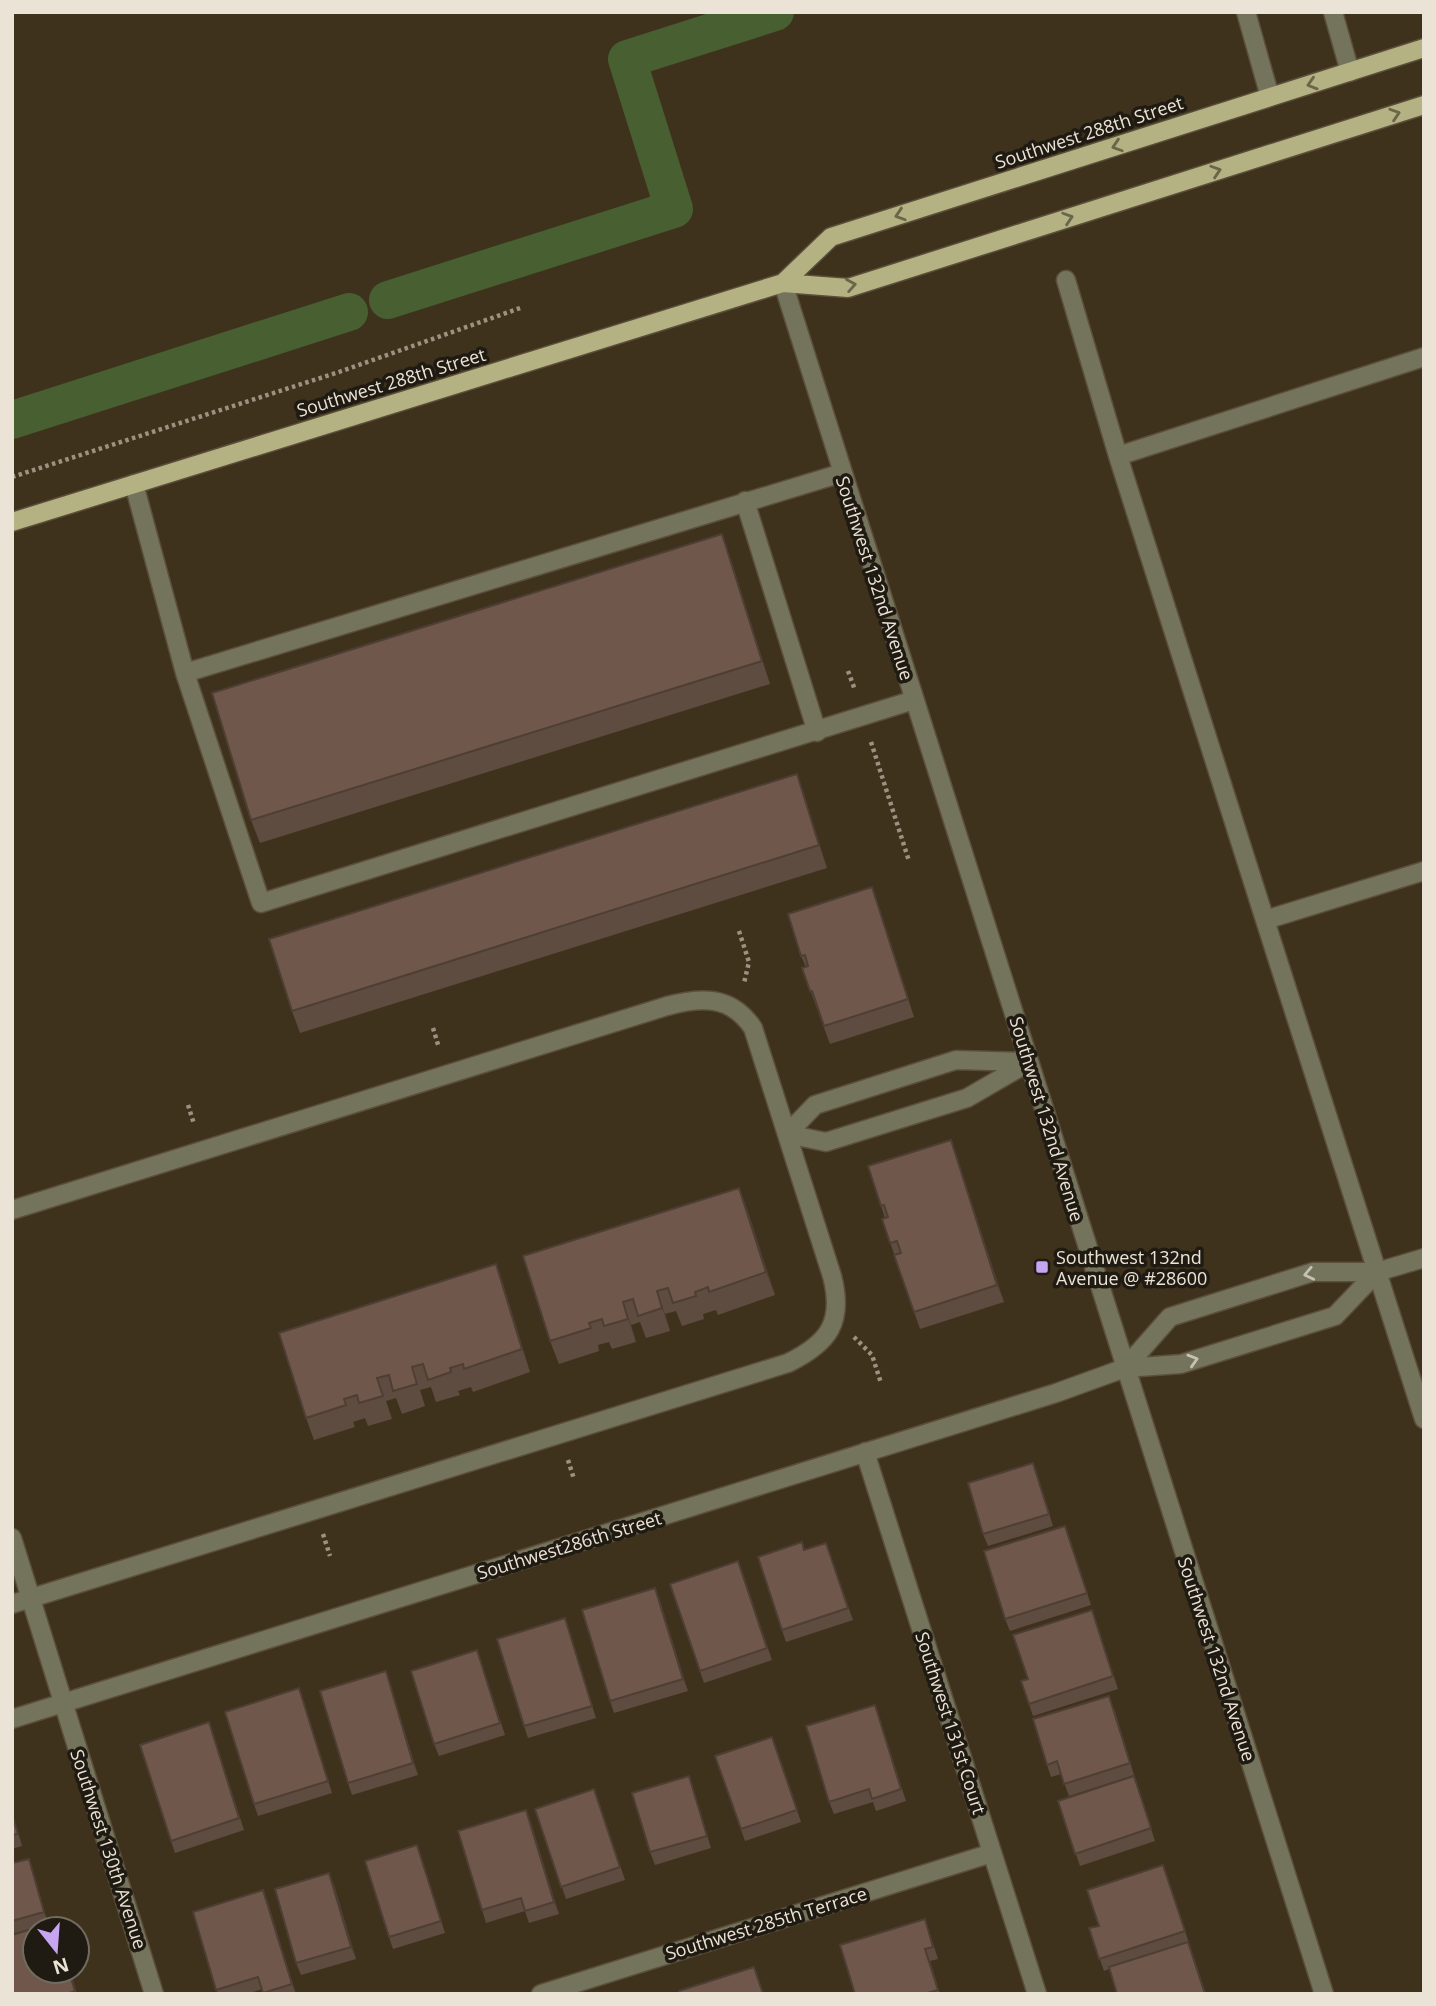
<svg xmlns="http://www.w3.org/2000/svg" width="1436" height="2006" font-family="'Open Sans',sans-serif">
  <rect width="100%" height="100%" fill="#3f321d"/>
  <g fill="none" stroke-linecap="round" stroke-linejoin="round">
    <path stroke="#475f31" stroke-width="38" d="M388,300L674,209L627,59L775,12
      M12,420L349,312"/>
    <defs>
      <path id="minor" d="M1246,12L1270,97
        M1333,12L1350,72
        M1066,280L1118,456L1265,920L1424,871
        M783,283L1324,1994
        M1118,456L1424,357
        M842,473L185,673L261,903L914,700
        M134,484L185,673
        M745,501L817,732
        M1265,920L1424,1419
        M956,1060L1029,1062L967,1098L826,1142L787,1134L815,1105Z
        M12,1210L667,1006C701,997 731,995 753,1028L832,1276C844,1322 829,1343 788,1363L12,1604
        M1125,1368L1170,1317L1313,1272H1377L1424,1258
        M865,1452L1037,1994
        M12,1538L154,1994
        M12,1719L1056,1393L1125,1368L1181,1364L1335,1316L1377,1272
        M541,1994L992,1853"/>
      <path id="major" d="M783,283L831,237L1424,48
        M12,522L783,283L848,288L1424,105"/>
    </defs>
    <use href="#minor" stroke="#5b4e3b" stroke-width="21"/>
    <use href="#major" stroke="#5b4e3b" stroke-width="21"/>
    <path stroke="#9c9281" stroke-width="4.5" stroke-dasharray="3.5 3.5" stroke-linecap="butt" d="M12,477L339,372L523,307
      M848,671L855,690
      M871,742L909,861
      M739,931L749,962L744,983
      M433,1028L439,1048
      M188,1105L194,1124
      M854,1337L872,1355L881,1383
      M568,1460L574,1479
      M323,1534L330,1556"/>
    <use href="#minor" stroke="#74735c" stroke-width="18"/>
    <use href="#major" stroke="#b4b182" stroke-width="18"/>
  </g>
  <path fill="#5f4c40" d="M730,557L770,684L260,843L251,820Z
    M797,774L827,868L300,1033L292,1011Z
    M878,905L914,1017L830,1044L802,968L806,967L801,956Z
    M951,1140L1004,1302L920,1329L882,1219L885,1218L881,1206Z
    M739,1188L775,1295L718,1315L716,1310L703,1314L704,1319L682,1326L676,1311L665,1314L670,1331L646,1338L640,1322L631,1325L636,1342L612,1349L609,1342L598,1345L599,1351L559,1364L550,1341Z
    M496,1264L504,1287L530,1372L473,1392L471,1387L458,1391L460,1395L436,1402L431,1387L420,1390L425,1406L402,1414L396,1398L386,1401L392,1419L368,1426L365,1418L353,1422L355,1427L314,1440L306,1418Z
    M1037,1475L1053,1526L988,1546L983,1534Z
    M1065,1526L1091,1605L1010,1631L1005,1619Z
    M826,1543L853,1620L786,1642L758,1557L805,1550Z
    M738,1561L772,1660L704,1683L670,1584Z
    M655,1588L688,1691L614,1713L610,1701Z
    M565,1618L596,1718L528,1738L524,1726Z
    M1096,1622L1118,1689L1033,1716L1021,1681L1028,1679Z
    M477,1650L505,1735L439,1756L434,1744Z
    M386,1671L418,1775L352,1795L348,1783Z
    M303,1701L332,1793L258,1816L254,1804Z
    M875,1705L906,1801L876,1811L873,1802L834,1814L829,1802Z
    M1114,1708L1134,1775L1069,1796L1061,1774L1051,1777L1047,1765Z
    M209,1722L244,1830L175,1853L171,1841Z
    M772,1737L801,1822L745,1841L715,1756Z
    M689,1776L711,1848L655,1865L650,1852Z
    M1134,1776L1155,1841L1080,1866L1058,1801Z
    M594,1789L625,1880L566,1899L535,1809Z
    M526,1810L559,1914L529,1923L525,1911L486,1923L482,1910Z
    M12,1812L22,1846L12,1849Z
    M421,1857L445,1933L393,1949L389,1937Z
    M12,1863L33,1871L48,1924L70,1971L77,1994H12L48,1924L12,1934Z
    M1163,1865L1206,1994H1117L1109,1969L1104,1971L1089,1928L1099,1926Z
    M334,1885L356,1959L301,1975L296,1963Z
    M263,1890L296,1994H263L262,1989L247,1994H218L193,1912Z
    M929,1931L938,1959L930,1961L940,1994H855Z"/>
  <path fill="#4e3e34" d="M722,534L730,557L770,684L762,661Z
    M797,774L805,797L827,868L819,845Z
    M951,1140L957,1158L1004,1302L997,1285Z
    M739,1188L748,1211L775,1295L766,1272Z
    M496,1264L504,1287L530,1372L522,1349Z
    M657,1291L665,1314L670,1331L662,1308Z
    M623,1302L631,1325L636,1342L628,1319Z
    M655,1588L660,1600L688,1691L683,1679Z
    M386,1671L418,1775L413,1763Z
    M526,1810L531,1822L559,1914L554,1902Z
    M29,1859L33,1871L48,1924L44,1912Z
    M329,1873L334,1885L356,1959L351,1947Z
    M263,1890L268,1902L296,1994L292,1984Z"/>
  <path fill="#6f584b" stroke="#4e3e34" stroke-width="2" d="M722,534L762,661L251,820L212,693Z
    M797,774L819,845L292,1011L269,939Z
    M872,887L908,999L824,1026L812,991H810L802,968L808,966L805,955L801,956L788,914Z
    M951,1140L997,1285L914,1312L894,1255L901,1253L897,1241L890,1243L882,1219L888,1217L884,1205L881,1206L868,1166Z
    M739,1188L766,1272L709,1292L708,1287L695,1292L696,1296L673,1303L668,1288L657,1291L662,1308L638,1316L633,1299L623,1302L628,1319L604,1326L602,1319L589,1323L591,1328L550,1341L523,1256Z
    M496,1264L522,1349L464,1369L463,1364L450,1368L451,1372L428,1380L423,1364L412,1367L417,1384L393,1391L389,1375L377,1378L383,1396L359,1403L357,1395L344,1399L346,1405L306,1418L279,1333Z
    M1033,1463L1049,1514L983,1534L968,1483Z
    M1065,1526L1087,1593L1005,1619L984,1551Z
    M802,1542L804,1550L826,1543L848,1608L782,1630L758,1557Z
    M738,1561L767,1648L700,1671L670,1584Z
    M655,1588L683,1679L610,1701L582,1610Z
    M1092,1610L1113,1676L1029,1704L1021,1681L1028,1679L1013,1635Z
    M565,1618L592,1706L524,1726L497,1639Z
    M477,1650L500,1723L434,1744L411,1671Z
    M386,1671L413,1763L348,1783L320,1691Z
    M299,1688L328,1781L254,1804L225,1712Z
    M1109,1696L1130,1763L1064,1784L1057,1761L1047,1765L1033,1719Z
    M875,1705L901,1789L872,1799L869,1789L829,1802L806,1726Z
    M209,1722L239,1818L171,1841L140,1745Z
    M772,1737L797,1810L741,1829L715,1756Z
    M689,1776L707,1836L650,1852L632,1793Z
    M1134,1776L1151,1828L1075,1854L1058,1801Z
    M594,1789L620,1867L561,1887L535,1809Z
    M526,1810L554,1902L525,1911L521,1898L482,1910L458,1831Z
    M12,1815L18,1834L12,1835Z
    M417,1845L441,1921L389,1937L365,1861Z
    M29,1859L44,1912L12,1921V1863Z
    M1163,1865L1185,1931L1099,1959L1089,1928L1099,1926L1087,1890Z
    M329,1873L351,1947L296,1963L275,1889Z
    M263,1890L292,1984L263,1993L258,1977L216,1990L193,1912Z
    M925,1919L933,1947L925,1949L938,1990L924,1994H855L840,1945Z
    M54,1922L56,1929H35V1971H69L75,1991L67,1994H12V1935Z
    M1188,1942L1205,1994H1117L1109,1967Z
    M754,1967L763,1994H680L679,1991Z"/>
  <defs><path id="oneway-chevron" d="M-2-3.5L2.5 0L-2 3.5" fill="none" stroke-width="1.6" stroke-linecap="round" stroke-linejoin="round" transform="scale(1.75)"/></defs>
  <g stroke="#6a664a">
    <use href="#oneway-chevron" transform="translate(1312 84) rotate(163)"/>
    <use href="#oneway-chevron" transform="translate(1395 114) rotate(-18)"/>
    <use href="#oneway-chevron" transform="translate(1117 146) rotate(162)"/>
    <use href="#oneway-chevron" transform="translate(1216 171) rotate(-18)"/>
    <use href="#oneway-chevron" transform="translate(900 215) rotate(162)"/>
    <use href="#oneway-chevron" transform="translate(1068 218) rotate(-18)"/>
    <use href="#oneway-chevron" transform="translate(851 285) rotate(-10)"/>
  </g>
  <g stroke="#c7c1b1">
    <use href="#oneway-chevron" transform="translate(1309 1274) rotate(168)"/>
    <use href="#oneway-chevron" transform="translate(1193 1360) rotate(-17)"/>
  </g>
  <rect fill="#c6a6f0" stroke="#201b12" stroke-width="2.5" x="1035" y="1260" width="14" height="14" rx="3.5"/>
  <g text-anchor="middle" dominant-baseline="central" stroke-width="7" stroke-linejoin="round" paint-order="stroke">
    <g font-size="18" fill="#ebe3d6" stroke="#201b12">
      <text transform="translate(1089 132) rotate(-18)">Southwest 288th Street</text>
      <text transform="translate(391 382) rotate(-17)">Southwest 288th Street</text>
      <text transform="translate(875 578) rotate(72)">Southwest 132nd Avenue</text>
      <text transform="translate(1047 1119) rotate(73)">Southwest 132nd Avenue</text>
      <text transform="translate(569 1545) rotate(-17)">Southwest286th Street</text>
      <text transform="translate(1217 1659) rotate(72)">Southwest 132nd Avenue</text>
      <text transform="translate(951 1723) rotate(72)">Southwest 131st Court</text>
      <text transform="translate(109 1849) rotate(72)">Southwest 130th Avenue</text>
      <text transform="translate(766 1923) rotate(-17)">Southwest 285th Terrace</text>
    </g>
    <g font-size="18" fill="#ebe3d6" stroke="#201b12" text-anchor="start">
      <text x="1056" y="1257">Southwest 132nd<tspan x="1056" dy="21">Avenue @ #28600</tspan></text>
    </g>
  </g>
  <rect width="1436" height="2006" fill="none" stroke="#ebe3d6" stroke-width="28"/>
  <g transform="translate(56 1950) rotate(163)"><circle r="33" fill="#201b12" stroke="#716b60" stroke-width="2"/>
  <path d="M0-5L12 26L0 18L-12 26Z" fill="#c6a6f0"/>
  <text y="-10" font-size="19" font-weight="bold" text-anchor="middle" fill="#ebe3d6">N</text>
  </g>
</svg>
